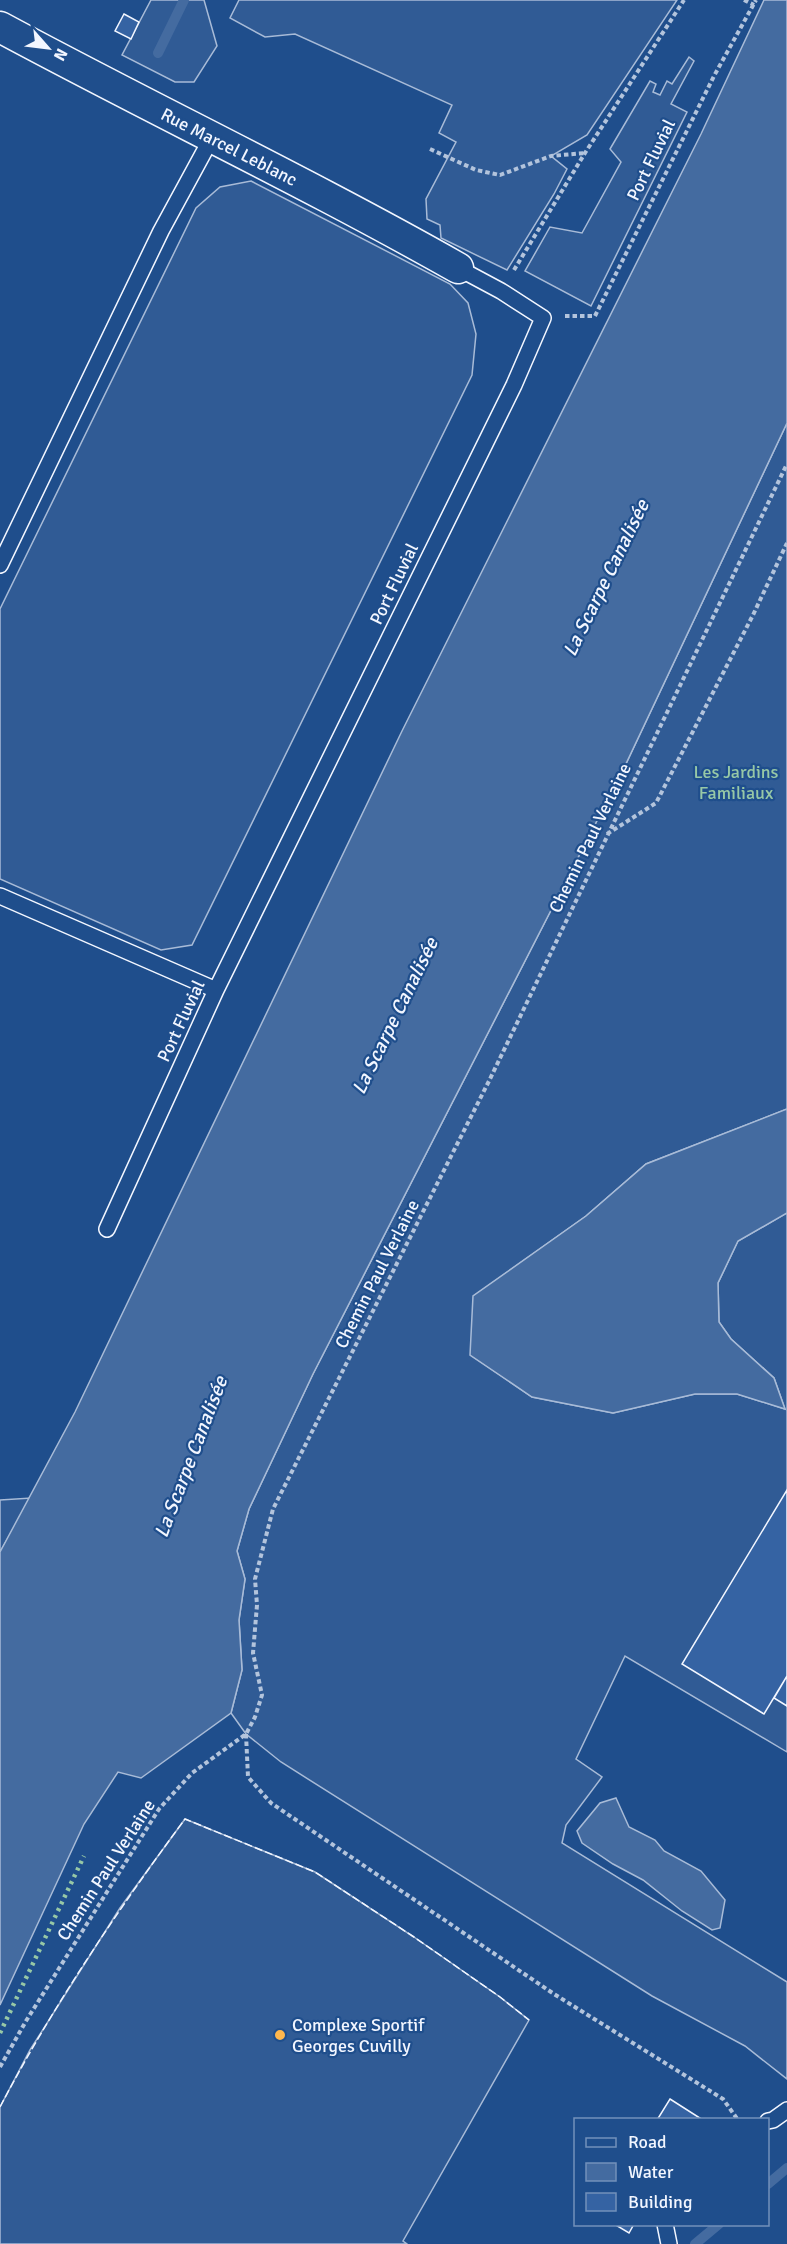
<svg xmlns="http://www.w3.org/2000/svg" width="787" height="2244" font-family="Signika,sans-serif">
  <rect width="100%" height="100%" fill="#1f4e8c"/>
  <path fill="#305b95" stroke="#a8bbd7" stroke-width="1.5" d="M151,0H204L217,46L194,82H175L122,55Z
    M239,0H677L587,135L551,156L567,169L554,194L507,270L441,238L440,225L427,219L426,199L456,142L439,133L452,105L295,34L265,37L230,18Z
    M689,57L694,61L671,104L687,112L591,306L525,271L550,227L582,233L621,162L610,149L650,81L656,84L653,92L660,95L667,81L672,84Z
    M251,181L450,284L468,303L476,334L472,375L192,945L161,950L0,879V609L196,208L220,187Z
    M787,423V1109L646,1164L586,1216L474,1296L471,1355L532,1397L613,1413L695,1394H737L785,1409L774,1378L731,1339L719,1322L718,1283L738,1241L787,1213V1752L625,1656L576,1759L602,1777L566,1825L562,1843L787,1982V2079L745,2046L652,1996L281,1762L246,1734L231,1713L242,1670L239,1620L245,1579L237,1551L249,1509L313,1374L624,768Z
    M31,1498L0,1552V1500Z
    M185,1819L315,1872L414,1937L500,1997L529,2020L403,2241L407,2244H0V2107L30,2050L120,1908Z"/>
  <path fill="#446ba0" stroke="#a8bbd7" stroke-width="1.5" d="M764,0H787V423L624,768L313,1374L249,1509L237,1551L245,1579L239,1620L242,1670L231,1713L141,1778L118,1772L84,1824L0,2005V1552L75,1412L402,731L701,134Z
    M787,1109V1213L738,1241L718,1283L719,1322L731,1339L774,1378L785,1409L737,1394H695L613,1413L532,1397L470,1355L473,1296L586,1216L646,1164Z
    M616,1798L629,1827L655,1840L664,1851L701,1871L725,1900L720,1928L712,1930L682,1911L643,1880L613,1864L582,1843L577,1831L600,1803Z"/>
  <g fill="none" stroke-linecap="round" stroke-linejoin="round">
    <path stroke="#446ba0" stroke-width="10" d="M158,53L184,0
      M768,2184L787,2168
      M695,2244L719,2224"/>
  </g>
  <path fill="#3563a3" stroke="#f2f6ff" stroke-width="1.5" d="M124,14L139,22L131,39L115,31Z
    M787,1490V1676L764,1714L682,1664Z
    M787,1676V1706L774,1698Z
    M670,2099L703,2120H657Z
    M614,2224H634L629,2233Z"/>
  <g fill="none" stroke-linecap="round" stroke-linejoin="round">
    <defs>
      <path id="lane" d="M0,565L161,231L211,139
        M0,896L216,990
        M107,1229L216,990L514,385L543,318L501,291L458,268
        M768,2121L773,2120L787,2110
        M665,2224L669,2244"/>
      <path id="street" d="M0,27C152,109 308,183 458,268"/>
    </defs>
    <use href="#lane" stroke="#f2f6ff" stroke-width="18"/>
    <use href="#street" stroke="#f2f6ff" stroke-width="33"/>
    <path stroke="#b3c4dc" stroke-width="4" stroke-dasharray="4.5 3" stroke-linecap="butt" d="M744,0L754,5
      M430,149L476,170L500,175L551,156L585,153
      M514,270L585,153L684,0
      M565,316H595L714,76L756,0
      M607,834L656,803L753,615L787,543
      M246,1734L248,1777L271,1803L554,1994L723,2099L738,2120
      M0,2067L26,2021L159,1809L192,1773L246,1734L255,1717L262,1695L253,1653L257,1605L255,1579L273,1509L489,1081L787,464"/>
    <use href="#lane" stroke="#1f4e8c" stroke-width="15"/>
    <use href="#street" stroke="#1f4e8c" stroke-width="30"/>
    <path stroke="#97c8a6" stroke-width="4.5" stroke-dasharray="3 4.5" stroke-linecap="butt" d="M0,2033L84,1856"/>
    <path stroke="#f2f6ff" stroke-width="1.5" stroke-dasharray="8 3" stroke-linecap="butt" d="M0,2107C53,2006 117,1911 185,1819L315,1872L414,1937L500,1997L529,2020"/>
  </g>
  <circle fill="#ffb74d" stroke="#1f4e8c" stroke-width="2" cx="280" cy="2035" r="6"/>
  <g text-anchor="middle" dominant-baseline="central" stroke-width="4.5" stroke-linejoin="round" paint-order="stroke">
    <g font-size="18" fill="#f2f6ff" stroke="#1f4e8c">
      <text transform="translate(229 147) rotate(27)">Rue Marcel Leblanc</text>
      <text transform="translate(651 160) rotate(-64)">Port Fluvial</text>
      <text transform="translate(394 584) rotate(-64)">Port Fluvial</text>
      <text transform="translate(590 838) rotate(-64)">Chemin Paul Verlaine</text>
      <text transform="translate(181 1021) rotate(-65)">Port Fluvial</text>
      <text transform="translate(377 1274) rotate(-63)">Chemin Paul Verlaine</text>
      <text transform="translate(106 1870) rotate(-57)">Chemin Paul Verlaine</text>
    </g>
    <g font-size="18" fill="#97c8a6" stroke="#1f4e8c">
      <text x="736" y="772">Les Jardins<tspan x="736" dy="21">Familiaux</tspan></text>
    </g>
    <g font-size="18" fill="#f2f6ff" stroke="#1f4e8c" text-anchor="start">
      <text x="292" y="2025">Complexe Sportif<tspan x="292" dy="21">Georges Cuvilly</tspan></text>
    </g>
    <g font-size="20" font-style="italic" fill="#f2f6ff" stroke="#1f4e8c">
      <text transform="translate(606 578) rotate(-64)">La Scarpe Canalisée</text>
      <text transform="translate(395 1016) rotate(-64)">La Scarpe Canalisée</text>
      <text transform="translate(191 1457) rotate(-69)">La Scarpe Canalisée</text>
    </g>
  </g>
  <rect x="574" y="2118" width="195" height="108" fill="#1f4e8c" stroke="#7391ba" stroke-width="1.5"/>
  <rect x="586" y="2138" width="30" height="9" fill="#1f4e8c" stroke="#7391ba" stroke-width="1.5"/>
  <text x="628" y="2148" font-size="18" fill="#f2f6ff">Road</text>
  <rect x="586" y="2163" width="30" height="18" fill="#446ba0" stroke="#7391ba" stroke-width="1.5"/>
  <text x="628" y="2178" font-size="18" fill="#f2f6ff">Water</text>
  <rect x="586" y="2193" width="30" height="18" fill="#3563a3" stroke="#7391ba" stroke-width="1.5"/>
  <text x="628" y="2208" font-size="18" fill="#f2f6ff">Building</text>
  <g transform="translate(48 48) rotate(118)" stroke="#1f4e8c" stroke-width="4.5" paint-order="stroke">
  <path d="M0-4.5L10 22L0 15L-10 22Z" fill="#f2f6ff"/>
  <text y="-9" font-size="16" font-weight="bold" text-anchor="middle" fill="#f2f6ff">N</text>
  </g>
</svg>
